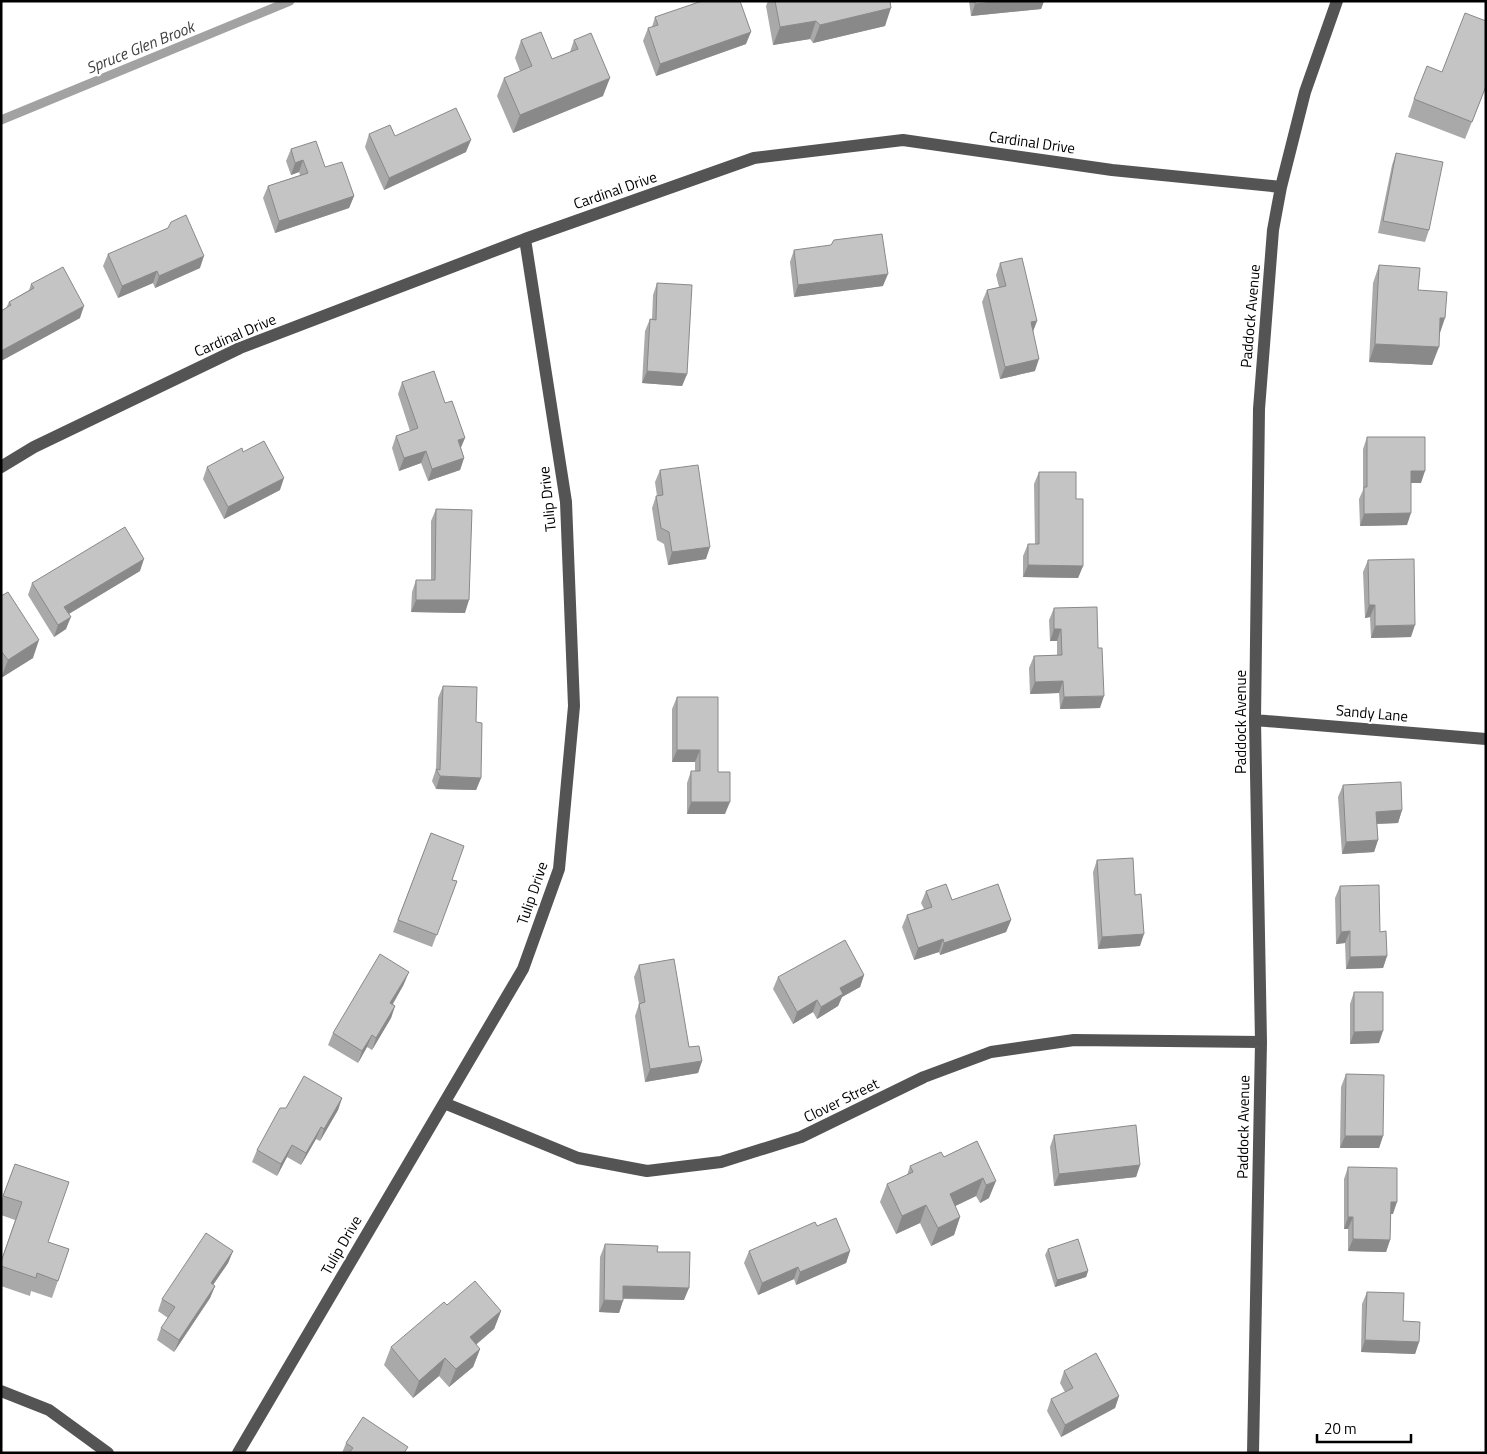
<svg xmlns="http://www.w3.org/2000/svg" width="1487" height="1454" font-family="'Titillium Web',sans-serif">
  <rect width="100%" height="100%" fill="#fff"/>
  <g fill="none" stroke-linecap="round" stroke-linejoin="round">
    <path stroke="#a2a2a2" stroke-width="9" d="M1,120L290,1"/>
    <path stroke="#545454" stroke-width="12" d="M1,467L34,447L240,348L525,239L754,158L903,140L1112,170L1281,187
      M1255,720L1486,739
      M444,1103L578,1158L647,1171L721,1162L801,1137L924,1077L991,1052L1074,1040L1261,1042
      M1,1391L49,1410L108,1453
      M238,1453L523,969L559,869L574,706L566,502L525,239
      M1253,1453L1261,1042L1255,720L1259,409L1273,230L1281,187L1305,92L1337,1"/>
  </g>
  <path fill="#a9a9a9" d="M768,1H890L885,26L813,43L810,39L773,45L766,6Z
    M969,1H1044L1041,9L971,16Z
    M655,17L746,44L656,76L643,41L648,28L652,27Z
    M1486,21V87L1465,139L1408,117L1414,99L1442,72Z
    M521,40L552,59L570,52L574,40L603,96L513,133L497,96L504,78L520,71L515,58Z
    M369,134L466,152L384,190L365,147Z
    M291,149L325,167L354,196L349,208L275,233L263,198L268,186L300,175L299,172L291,175L286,161Z
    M1396,153L1429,230L1425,242L1378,233L1392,165Z
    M794,250L883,286L794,297L790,262Z
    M108,254L200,268L155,288L153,283L118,298L103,266Z
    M1000,263L1037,321L1033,332L1035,371L1000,379L982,302L987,290L999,287L996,275Z
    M1379,265L1418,290L1439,336L1432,365L1369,362L1373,283Z
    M657,283L687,374L682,386L642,383L645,331L650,319H652L653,295Z
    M31,284L80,318L1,361V311L6,308L9,302L29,290Z
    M402,382L461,448L464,458L460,470L428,481L421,463L399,471L392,448L396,436L410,431L398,394Z
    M1367,437L1421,483H1411L1407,525L1360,526L1359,499L1363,490V449Z
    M243,452L280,490L224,519L203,479L207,467Z
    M660,470L706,559L668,565L664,544L657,540L652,508L656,496H657L655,482Z
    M1039,472L1076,499L1083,566L1078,578L1023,577V556L1028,544H1035L1034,484Z
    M436,509L465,613L411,612L412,592L416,580H431V521Z
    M1368,560L1411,637L1371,638L1370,617L1365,618L1363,572Z
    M140,571L69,614L66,629L54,637L28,595L32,583Z
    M1,596L33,658L1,678Z
    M1054,608L1100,708L1060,709L1059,693L1030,694L1029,668L1034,656L1057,655V641H1050L1049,620Z
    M443,686L476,722L481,778L476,790L436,789L432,781L436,769L438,698Z
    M677,697L718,772L725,814H687V783L691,771H695V762H672V709Z
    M1343,785L1402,810L1398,823L1377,824L1378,840L1374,852L1342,854L1338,797Z
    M431,833L452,880L457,881L432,947L393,932Z
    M1097,860L1135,895L1140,946L1098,949L1093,872Z
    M1340,886L1380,932L1387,956L1383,968L1346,969L1345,943L1336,944L1335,898Z
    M926,891L952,900L1011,920L1006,932L940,955L939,952L914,960L902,927L907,915L924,909L921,903Z
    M639,965L689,1047L702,1061L698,1073L645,1082L635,1016L639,1004L634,977Z
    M864,975L860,987L842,997L838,1006L817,1019L813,1012L793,1024L773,989L778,977Z
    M404,984L393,1004L395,1006L391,1018L372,1050L367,1047L358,1063L328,1045L333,1033Z
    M1354,992L1379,1043L1350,1044V1004Z
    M1346,1074L1383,1136L1379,1148H1340L1341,1087Z
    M342,1098L338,1110L320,1141L316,1139L301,1165L287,1157L277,1176L252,1162L257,1150L286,1108Z
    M1054,1135L1140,1165L1136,1177L1054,1186L1050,1147Z
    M977,1141L989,1198L980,1203L976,1196L955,1206L960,1217L954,1235L931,1246L920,1223L896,1234L880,1202L887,1184L907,1175L910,1166L944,1157Z
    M15,1164L48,1242L69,1249L52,1298L31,1291L30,1296L1,1286V1261L15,1220L1,1215V1201Z
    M1348,1167L1393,1214H1391L1390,1240L1386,1252L1348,1251V1229H1344V1179Z
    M817,1226L850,1251L846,1263L796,1285L794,1279L758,1295L744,1263L749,1251Z
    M605,1244L657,1252L684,1300L623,1299L619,1313L599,1312L600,1257Z
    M1048,1249L1088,1271L1086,1277L1055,1287L1045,1255Z
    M233,1251L228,1263L213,1285L215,1286L210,1298L174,1352L157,1340L161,1328L168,1318L158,1311L162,1299Z
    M1367,1292L1403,1321L1419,1342L1415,1354L1361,1352L1362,1304Z
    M447,1305L501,1311L494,1329L476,1345L480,1349L473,1367L449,1387L439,1376L413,1398L384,1365L391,1347Z
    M1064,1371L1119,1396L1115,1408L1061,1437L1047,1411L1051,1399L1065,1392L1060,1383Z
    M346,1443L406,1453H342Z"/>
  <path fill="#898989" d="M1003,1H1044L1041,9L971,16L975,4Z
    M891,8L885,26L813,43L820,25Z
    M816,21L810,39L773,45L780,27Z
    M751,32L746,44L656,76L660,64Z
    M610,78L603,96L513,133L520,115Z
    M471,140L466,152L384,190L389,178Z
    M303,160L299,172L291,175L295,163Z
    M354,196L349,208L275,233L279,221Z
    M204,256L200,268L155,288L159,276Z
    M157,271L153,283L118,298L122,286Z
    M888,274L883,286L794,297L798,285Z
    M84,306L80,318L1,361V351Z
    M1440,318H1445L1439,336Z
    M1037,321L1032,333L1031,322Z
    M1375,344L1439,347L1432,365L1369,362Z
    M1039,359L1035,371L1000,379L1005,367Z
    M647,371L687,374L682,386L642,383Z
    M465,438L460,450L458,440Z
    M426,451L421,463L399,471L404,458Z
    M464,458L460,470L428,481L432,469Z
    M1411,471H1425L1421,483H1406Z
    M284,478L280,490L224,519L228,507Z
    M1411,513L1407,525L1360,526L1364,514Z
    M710,547L706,559L668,565L672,552Z
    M144,559L140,571L60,619L64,607Z
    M1028,565L1083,566L1078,578L1023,577Z
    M416,600H469L465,613L411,612Z
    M1369,605H1375L1370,617L1365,618Z
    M71,617L66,629L54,637L58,625Z
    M1415,625L1411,637L1371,638L1375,626Z
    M1054,629H1061L1057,641H1050Z
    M39,640L33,658L1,678L8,660Z
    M1063,681L1059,693L1030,694L1035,682Z
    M1104,696L1100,708L1060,709L1064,697Z
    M677,750H700L695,762H672Z
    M440,776L481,778L476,790L436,789Z
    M691,802H730L725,814H687Z
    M1402,810L1398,823L1372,824L1376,812Z
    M1378,840L1374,852L1342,854L1346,842Z
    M1011,920L1006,932L940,955L944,943Z
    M1350,931L1345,943L1336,944L1341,932Z
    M1144,934L1140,946L1098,949L1102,937Z
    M943,939L939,952L914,960L918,948Z
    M1387,956L1383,968L1346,969L1350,957Z
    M409,972L404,984L386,1015L390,1003Z
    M864,975L860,987L842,997L838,1006L817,1019L821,1007L840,988Z
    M817,1000L813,1012L793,1024L797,1012Z
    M395,1006L391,1018L372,1050L376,1038Z
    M1383,1031L1379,1043L1350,1044L1354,1032Z
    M372,1035L367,1047L358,1063L362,1051Z
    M702,1061L698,1073L645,1082L650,1069Z
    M342,1098L338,1110L320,1141L324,1129Z
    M321,1127L316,1139L301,1165L306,1153Z
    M1345,1136H1383L1379,1148H1340Z
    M292,1145L287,1157L277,1176L281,1164Z
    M1140,1165L1136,1177L1054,1186L1059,1174Z
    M983,1178L976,1196L943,1212L950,1194Z
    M996,1181L989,1198L980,1203L986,1185Z
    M1391,1202H1397L1393,1214H1386Z
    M926,1205L920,1223L896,1234L902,1216Z
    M960,1217L954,1235L931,1246L938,1228Z
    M1348,1217H1353L1348,1229H1344Z
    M1353,1239L1390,1240L1386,1252L1348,1251Z
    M233,1251L228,1263L206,1295L211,1283Z
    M850,1251L846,1263L796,1285L800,1272Z
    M798,1267L794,1279L758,1295L762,1283Z
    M1088,1271L1086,1277L1055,1287L1057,1280Z
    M215,1286L210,1298L174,1352L179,1340Z
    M623,1286L689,1288L684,1300L619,1298Z
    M604,1300L623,1301L619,1313L599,1312Z
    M501,1311L494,1329L463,1355L470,1337Z
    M1365,1340L1419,1342L1415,1354L1361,1352Z
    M480,1349L473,1367L449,1387L456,1369Z
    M445,1358L439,1376L413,1398L419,1381Z
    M1119,1396L1115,1408L1061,1437L1065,1425Z"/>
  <path fill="#c4c4c4" stroke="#898989" d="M702,1H740L751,32L660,64L648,28L658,25L655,17Z
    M775,1H890L891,8L820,25L816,21L780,27Z
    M975,1H1003L975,4Z
    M1465,13L1486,21V86L1472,122L1414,99L1427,66L1442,72Z
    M541,32L552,59L578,49L574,40L591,33L610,78L520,115L504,78L532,66L521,40Z
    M456,108L471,140L389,178L369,134L390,125L395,136Z
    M316,141L325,167L342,162L354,196L279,221L268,186L308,173L303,160L295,163L291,149Z
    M1396,153L1443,162L1429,230L1383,221Z
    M186,215L204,256L159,276L157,271L122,286L108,254L168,228L171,222Z
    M882,234L888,274L798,285L794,250L831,245L834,240Z
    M1022,258L1037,321L1031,322L1039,359L1005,367L987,290L1006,286L1000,263Z
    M1379,265L1420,268L1418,290L1447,292L1445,318H1440L1439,347L1375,344Z
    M63,267L84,306L1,351V311L11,305L9,302L34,288L31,284Z
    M657,283L692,285L687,374L647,371L650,319L656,320Z
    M434,371L445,403L452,401L465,438L458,440L464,458L432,469L426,451L404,458L396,436L418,428L402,382Z
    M1367,437H1425V471H1411V513L1364,514V487H1367Z
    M264,441L284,478L228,507L207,467L242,448L243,452Z
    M698,465L710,547L672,552L669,532L661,528L656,496L663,495L660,470Z
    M1039,472H1076V499H1083V566L1028,565V544H1039Z
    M436,509L472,510L469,600H416V580H435Z
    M125,527L144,559L64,607L71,617L58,625L32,583Z
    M1414,559L1415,625L1375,626V605H1369L1368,560Z
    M8,592L39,640L8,660L1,651V596Z
    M1097,607L1098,648H1102L1104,696L1064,697L1063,681L1035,682L1034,656L1062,655L1061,629H1054V608Z
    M443,686L477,687L476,722L482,723L481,778L440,776L436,769L440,770Z
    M677,697H718V772H730V802H691V771H700V750H677Z
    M1401,782L1402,810L1376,812L1378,840L1346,842L1343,785Z
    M431,833L464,846L452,880L457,881L437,935L398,920Z
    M1133,858L1135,895L1141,894L1144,934L1102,937L1097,860Z
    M946,884L952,900L998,884L1011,920L944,943L943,939L918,948L907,915L932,907L926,891Z
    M1379,885L1380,932L1386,931L1387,956L1350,957V931L1341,932L1340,886Z
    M845,940L864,975L840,988L843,994L821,1007L817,1000L797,1012L778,977Z
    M380,954L409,972L390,1003L395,1006L376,1038L372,1035L362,1051L333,1033Z
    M674,959L689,1047L699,1046L702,1061L650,1069L639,1004L645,1002L639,965Z
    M1354,992H1383V1031L1354,1032Z
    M1346,1074L1384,1075L1383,1136H1345Z
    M304,1076L342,1098L324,1129L321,1127L306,1153L292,1145L281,1164L257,1150L280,1108H286Z
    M1136,1125L1140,1165L1059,1174L1054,1135Z
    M977,1141L996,1181L986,1185L983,1178L950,1194L960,1217L938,1228L926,1205L902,1216L887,1184L913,1172L910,1166L941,1152L944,1157Z
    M15,1164L69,1182L48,1242L69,1249L58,1281L37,1273L36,1278L1,1266V1262L22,1202L3,1196Z
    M1348,1167L1397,1168V1202H1391L1390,1240L1353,1239V1217H1348Z
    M836,1218L850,1251L800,1272L798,1267L762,1283L749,1251L815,1222L817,1226Z
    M206,1233L233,1251L211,1283L215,1286L179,1340L161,1328L175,1307L162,1299Z
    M1078,1239L1088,1271L1057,1280L1048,1249Z
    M605,1244L658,1246L657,1252H690L689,1288L623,1286V1301L604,1300Z
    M475,1281L501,1311L470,1337L480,1349L456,1369L445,1358L419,1381L391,1347L444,1302L447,1305Z
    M1367,1292L1404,1293L1403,1321L1420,1322L1419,1342L1365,1340Z
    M1096,1353L1119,1396L1065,1425L1051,1399L1073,1388L1064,1371Z
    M363,1417L408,1447L404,1453H349L353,1448L346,1443Z"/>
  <g text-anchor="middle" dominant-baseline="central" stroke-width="4.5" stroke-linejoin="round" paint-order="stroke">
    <g font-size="15" fill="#000" stroke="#fff">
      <text transform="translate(1032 142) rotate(8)">Cardinal Drive</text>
      <text transform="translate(615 190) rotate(-19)">Cardinal Drive</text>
      <text transform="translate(1250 316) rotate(-85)">Paddock Avenue</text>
      <text transform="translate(235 335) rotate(-23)">Cardinal Drive</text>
      <text transform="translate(547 499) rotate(-96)">Tulip Drive</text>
      <text transform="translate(1372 713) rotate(5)">Sandy Lane</text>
      <text transform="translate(1240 722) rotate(-90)">Paddock Avenue</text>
      <text transform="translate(532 893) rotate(-71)">Tulip Drive</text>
      <text transform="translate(841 1100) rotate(-26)">Clover Street</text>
      <text transform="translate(1243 1127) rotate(-89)">Paddock Avenue</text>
      <text transform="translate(341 1245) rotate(-60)">Tulip Drive</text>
    </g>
    <g font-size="16" font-style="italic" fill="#434343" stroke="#fff">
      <text transform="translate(140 47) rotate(-22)">Spruce Glen Brook</text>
    </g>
  </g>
  <rect width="1487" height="1454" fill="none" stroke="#000000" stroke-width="5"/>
  <path d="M1317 1434v8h94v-8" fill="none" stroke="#000000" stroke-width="2.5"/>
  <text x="1324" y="1434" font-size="15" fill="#000000" stroke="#ffffff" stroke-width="4" paint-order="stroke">20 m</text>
</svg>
